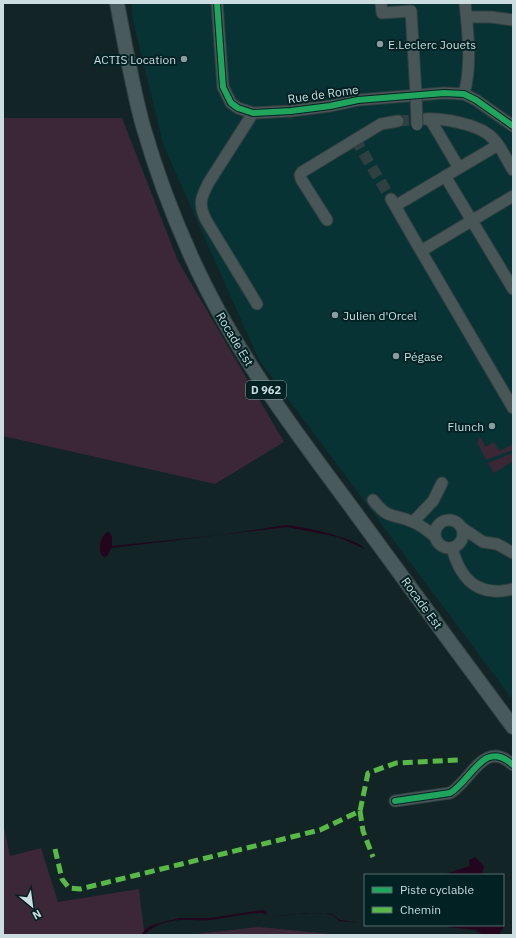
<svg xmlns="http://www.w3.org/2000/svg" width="516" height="938" font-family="'IBM Plex Sans',sans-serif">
  <rect width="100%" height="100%" fill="#122425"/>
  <path fill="#083335" d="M132,3H513V700L259,360L163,144L132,16Z"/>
  <path fill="#3c2737" d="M3,118H122L178,261L284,442L215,484L3,436Z
    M480,437L486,447L493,442L500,451L513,444V450L486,460L477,442Z
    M513,453V461L494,473L488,463Z
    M3,822L10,856L41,848L58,902L139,889L144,931L141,935H3Z
    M259,927L340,935H187Z"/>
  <path fill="#23051d" d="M287,525C303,527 355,537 365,549L338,537L287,527L111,548L108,555L105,557L102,556C98,548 100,538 107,532H109L112,537V546L220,535Z
    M475,857L484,866L482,875H442L470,866L469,860Z
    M263,910L267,913L265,915L263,913C245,913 228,918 211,920C205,921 198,920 192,920C175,919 157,922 144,935H141L146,929L152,925L179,918H210Z
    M306,913L332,914L340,920L364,923L365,915V923L339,921C337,919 335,916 332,915C319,911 285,915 271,917Z
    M446,925H503V928L499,935C491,935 482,936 476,930L448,927Z"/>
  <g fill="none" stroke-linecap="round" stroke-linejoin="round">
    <path stroke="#2e4041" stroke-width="11" stroke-dasharray="11 5.5" stroke-linecap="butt" d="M398,121L425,119
      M355,139L391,199"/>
    <defs>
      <path id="minor" d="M217,3L223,87L231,103L238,108L253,113L291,111L330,106L358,100L444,93L464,94L476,100L513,126
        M381,3L382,13L411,11L416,94
        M467,17H491L513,20
        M464,94C472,65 468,33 465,3
        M253,113L209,182C201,197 198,204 206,220L257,304
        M425,119C443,118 474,124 488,134C500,143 506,159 513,170
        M430,119L459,168
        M445,176L513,289
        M513,196L421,251L513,408
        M391,199L421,251
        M395,206L498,145
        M327,220L301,179L300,175L302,172L381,124L398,121
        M373,500C389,521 394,513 413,522C421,525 428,531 434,536
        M435 534a14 14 0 1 1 28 0a14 14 0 1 1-28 0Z
        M413,522L433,501L442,483
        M461,527L483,542L497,544L513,553
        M452,548C458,570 469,590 494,591C500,592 507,590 513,589
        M395,801L450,793C472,780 484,738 513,765"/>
      <path id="major" d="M117,3C125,44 132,86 143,126C156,171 172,214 191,256C231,346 290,425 349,504C403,578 458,653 513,727"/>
    </defs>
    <use href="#minor" stroke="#313f40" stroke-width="13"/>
    <use href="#major" stroke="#313f40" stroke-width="16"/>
    <use href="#minor" stroke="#495657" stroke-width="11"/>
    <use href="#major" stroke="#485a5b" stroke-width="14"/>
    <defs>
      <path id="minor-bridge" d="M416,94L417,125"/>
    </defs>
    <use href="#minor-bridge" stroke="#313f40" stroke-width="13" stroke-linecap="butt"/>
    <use href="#minor-bridge" stroke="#495657" stroke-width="11"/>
    <path stroke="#58b947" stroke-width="5" stroke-dasharray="10 5" stroke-linecap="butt" d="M360,811L363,831L373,857
      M55,849L62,879L69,888L80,889L320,830L360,811L368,773L396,763L460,760"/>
    <defs>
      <path id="cycleway" d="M217,3L223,87L231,103L238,108L253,113L291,111L330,106L358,100L444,93L464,94L476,100L513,126
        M395,801L450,793C472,780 484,738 513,765"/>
    </defs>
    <use href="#cycleway" stroke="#012123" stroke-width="8"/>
    <use href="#cycleway" stroke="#20a55d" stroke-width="6"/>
  </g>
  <g fill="#8a9c9d" stroke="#012123" stroke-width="1.5">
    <circle cx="380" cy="44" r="4"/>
    <circle cx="184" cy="59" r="4"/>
    <circle cx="335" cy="315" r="4"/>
    <circle cx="396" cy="356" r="4"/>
    <circle cx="492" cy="426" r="4"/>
  </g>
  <g text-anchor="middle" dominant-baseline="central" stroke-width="4" stroke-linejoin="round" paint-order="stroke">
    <rect fill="#012123" stroke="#8ea5a6" stroke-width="1" x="246" y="381" width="40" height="18" rx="3"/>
    <g font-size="11" font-weight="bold" fill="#cbddde">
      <text x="266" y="390">D 962</text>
    </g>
    <g font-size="12" fill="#cbddde" stroke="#012123" text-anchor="start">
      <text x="388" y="44">E.Leclerc Jouets</text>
      <text x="176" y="59" text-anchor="end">ACTIS Location</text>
      <text x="343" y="315">Julien d'Orcel</text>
      <text x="404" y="356">Pégase</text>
      <text x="484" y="426" text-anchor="end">Flunch</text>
    </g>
    <g font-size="12" fill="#cbddde" stroke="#012123">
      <text transform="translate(323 94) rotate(-8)">Rue de Rome</text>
      <text transform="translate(235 339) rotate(59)">Rocade Est</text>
      <text transform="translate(422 603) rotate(54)">Rocade Est</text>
    </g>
  </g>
  <rect width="516" height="938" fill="none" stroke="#cbddde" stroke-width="8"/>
  <rect x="364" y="874" width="140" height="52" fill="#012123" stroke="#526c6e"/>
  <rect x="372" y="887" width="20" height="6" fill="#20a55d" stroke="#526c6e"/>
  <text x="400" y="894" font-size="12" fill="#cbddde">Piste cyclable</text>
  <rect x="372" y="907" width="20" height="6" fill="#58b947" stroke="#526c6e"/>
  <text x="400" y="914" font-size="12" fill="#cbddde">Chemin</text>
  <g transform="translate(32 906) rotate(151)" stroke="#012123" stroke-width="3" paint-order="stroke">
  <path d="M0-3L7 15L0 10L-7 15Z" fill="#cbddde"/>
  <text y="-6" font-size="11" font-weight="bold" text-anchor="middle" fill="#cbddde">N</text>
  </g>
</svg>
